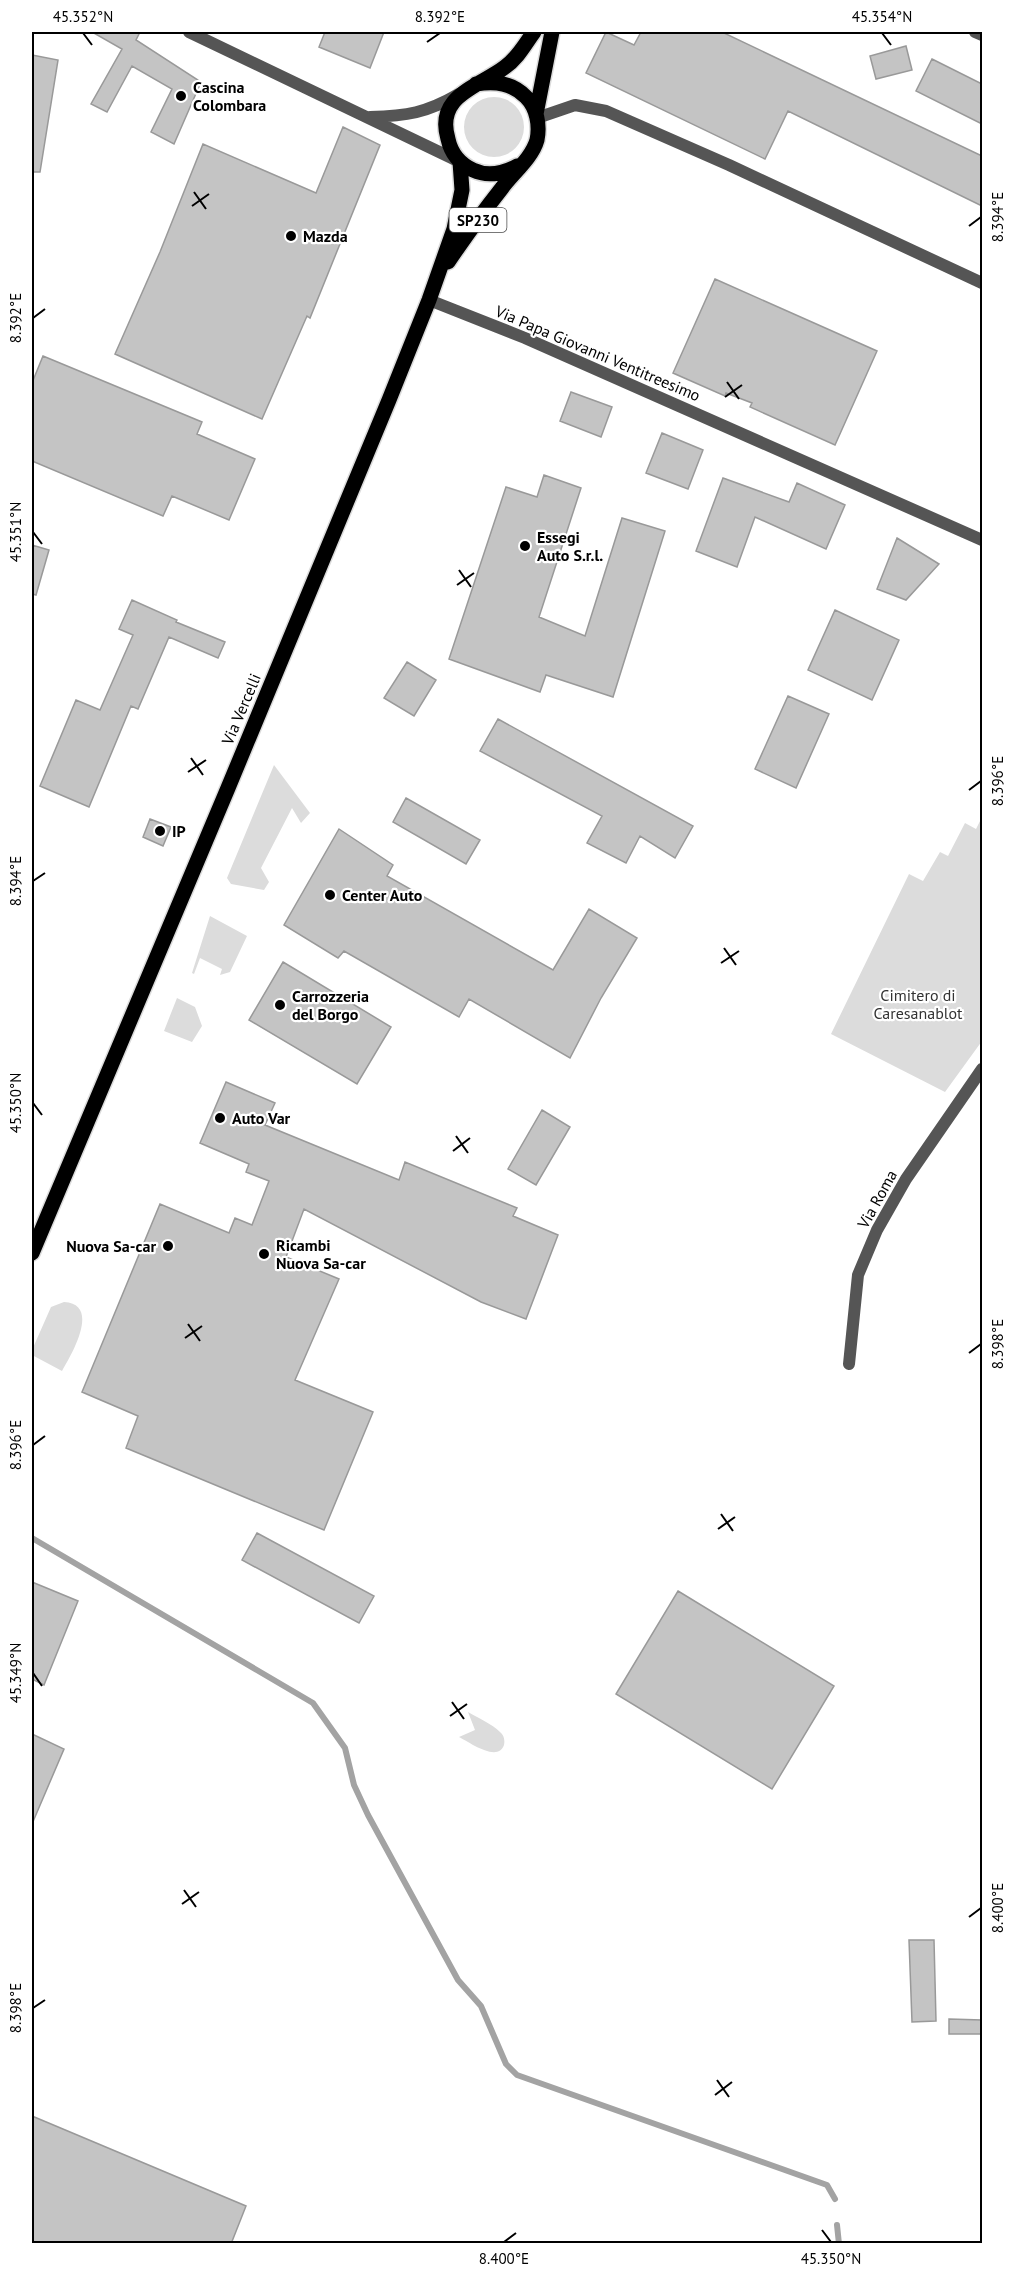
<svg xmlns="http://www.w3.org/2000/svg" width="1014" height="2275" font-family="'PT Sans',sans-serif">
  <rect width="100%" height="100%" fill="#fff"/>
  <path fill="#dcdcdc" d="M464 127a30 30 0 1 1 60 0a30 30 0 1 1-60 0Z
    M274,765L310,813L301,823L292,808L261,868L269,882L264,890L231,884L227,878Z
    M982,817V1041L945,1092L831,1034L909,874L923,881L940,852L948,856L965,823L976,829Z
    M210,916L247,936L230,972L220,975L222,969L200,958L194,974L192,973Z
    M177,998L195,1007L202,1026L192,1042L164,1031Z
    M64,1302C101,1304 72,1354 62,1371L32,1355V1350L51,1307Z
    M468,1712C478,1718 492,1724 500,1732C504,1735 505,1740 504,1745C498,1763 469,1742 459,1737L475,1730Z"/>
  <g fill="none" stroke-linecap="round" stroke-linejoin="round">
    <path stroke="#a3a3a3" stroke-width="6" d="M32,1538L313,1703L345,1748L354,1785L368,1815L458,1980L481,2006L506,2064L517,2075L827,2185L835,2199
      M837,2225L839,2244"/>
  </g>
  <path fill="#c4c4c4" stroke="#999" stroke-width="1.5" d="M92,32H140L136,40L201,82L174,144L151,132L172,89L132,66L107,112L91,104L122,49Z
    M325,32H384L370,68L319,47Z
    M606,32L634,45L641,32H722L982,156V206L788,111L765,159L586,73Z
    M906,46L912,70L876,79L870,56Z
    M32,55L58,60L40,172H32Z
    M932,59L982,84V124L916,91Z
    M343,127L380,145L310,318L307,316L262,419L115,354L160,252L203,144L316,193Z
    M715,279L877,351L835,445L750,407L752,403L726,393L725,396L673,373Z
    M43,356L202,422L197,434L255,459L229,520L172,496L163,516L32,461V383Z
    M571,392L612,407L601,437L560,421Z
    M662,433L703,450L688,489L646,473Z
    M544,475L581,488L539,617L585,636L622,518L665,531L613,697L546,675L540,692L449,659L506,487L537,497Z
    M723,478L789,502L797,483L845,505L826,549L755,517L737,567L696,551Z
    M897,538L939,564L906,600L877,589Z
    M32,545L49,550L36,595L32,594Z
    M132,600L177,620L176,622L225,642L218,658L169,637L138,709L131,706L89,807L40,786L76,700L100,710L133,635L119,629Z
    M835,610L899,640L872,700L808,670Z
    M407,662L436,680L414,716L384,698Z
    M788,696L829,714L796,788L755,769Z
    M498,719L693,826L675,858L640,836L626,863L587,843L602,816L480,751Z
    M406,798L480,840L466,864L393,822Z
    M150,819L171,827L163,846L143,837Z
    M339,829L393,865L387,876L553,970L589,909L637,938L601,998L570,1058L469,999L459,1017L344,951L338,958L284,925Z
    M283,962L391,1027L357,1084L249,1020Z
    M226,1082L275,1103L265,1125L399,1180L405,1162L517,1208L513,1216L558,1235L526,1319L481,1302L304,1209L286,1257L339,1279L295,1380L373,1412L324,1530L126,1448L138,1416L82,1392L160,1204L229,1233L235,1218L252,1225L269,1181L246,1172L249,1164L200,1143Z
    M542,1110L570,1127L536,1185L508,1169Z
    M257,1533L374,1596L359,1623L242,1560Z
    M32,1582L78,1601L44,1685L32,1679Z
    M678,1591L834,1686L772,1789L616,1694Z
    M32,1734L64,1749L32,1824Z
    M909,1940H934L936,2021L912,2022Z
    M949,2019L982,2020V2034H949Z
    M32,2116L246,2206L231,2244H32Z"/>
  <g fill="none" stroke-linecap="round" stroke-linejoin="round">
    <defs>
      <path id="primary" d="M536,114L552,32
        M517,166C504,173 488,177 473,170C460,164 451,153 448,139C435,95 479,87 505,67C518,58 525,44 534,32
        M448,262C465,237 483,212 502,188C513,173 532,158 537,140C540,125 537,108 526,97C512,83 496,81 476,84
        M32,1253L228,788L389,400L429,300L454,229L462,190L460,162"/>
    </defs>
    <use href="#primary" stroke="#dbdbdb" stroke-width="18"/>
    <path stroke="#555" stroke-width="12" d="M189,32L458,161
      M975,32L982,35
      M370,117C407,116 426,113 459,94
      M537,118L575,105L606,111L729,165L982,283
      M429,300L525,338L982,540
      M849,1364L858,1275L877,1230L906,1179L982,1069"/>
    <use href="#primary" stroke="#000" stroke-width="15"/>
  </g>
  <path fill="none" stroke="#000" stroke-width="2" d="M83,33L92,45M882,33L891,45M427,42L440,33M194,192L206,209M192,206L209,194M969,226L981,217M33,318L45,309M727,382L739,399M725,397L742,385M33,532L42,544M459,570L471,587M457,585L474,573M191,758L203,775M188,772L206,760M969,790L981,781M33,881L45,873M724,948L736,965M721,963L739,951M33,1103L42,1115M456,1136L468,1153M453,1151L470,1138M188,1324L200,1341M185,1338L202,1326M969,1353L981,1344M33,1445L45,1436M721,1514L733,1531M718,1529L735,1517M33,1673L42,1686M452,1702L464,1719M450,1716L467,1704M184,1890L196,1907M182,1904L199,1892M969,1917L981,1908M33,2008L45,2000M717,2080L729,2097M715,2095L732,2082M822,2230L831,2242M504,2242L516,2233"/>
  <g fill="#000" stroke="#fff" stroke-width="2">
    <circle cx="181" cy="96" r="6"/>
    <circle cx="291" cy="236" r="6"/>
    <circle cx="525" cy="546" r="6"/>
    <circle cx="160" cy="831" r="6"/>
    <circle cx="330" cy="895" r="6"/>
    <circle cx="280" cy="1005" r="6"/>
    <circle cx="220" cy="1118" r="6"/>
    <circle cx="168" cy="1246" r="6"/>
    <circle cx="264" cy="1254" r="6"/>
  </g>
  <g text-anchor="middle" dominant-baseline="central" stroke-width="4.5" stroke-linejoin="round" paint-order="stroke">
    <rect fill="#fff" stroke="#4c4c4c" stroke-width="1.5" x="449.5" y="208" width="57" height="24" rx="4.5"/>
    <g font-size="15" font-weight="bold" fill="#000">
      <text x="478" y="220">SP230</text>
    </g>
    <g font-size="16" font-weight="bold" fill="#000" stroke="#fff" text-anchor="start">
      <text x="193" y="87">Cascina<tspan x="193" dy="18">Colombara</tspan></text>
      <text x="303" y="236">Mazda</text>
      <text x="537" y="537">Essegi<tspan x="537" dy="18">Auto S.r.l.</tspan></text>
      <text x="172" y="831">IP</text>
      <text x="342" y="895">Center Auto</text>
      <text x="292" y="996">Carrozzeria<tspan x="292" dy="18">del Borgo</tspan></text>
      <text x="232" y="1118">Auto Var</text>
      <text x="276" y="1245">Ricambi<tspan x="276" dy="18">Nuova Sa-car</tspan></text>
      <text x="156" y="1246" text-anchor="end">Nuova Sa-car</text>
    </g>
    <g font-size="16" fill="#000" stroke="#fff">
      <text transform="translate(598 353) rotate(23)">Via Papa Giovanni Ventitreesimo</text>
      <text transform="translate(241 709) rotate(-67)">Via Vercelli</text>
      <text transform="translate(877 1199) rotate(-61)">Via Roma</text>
    </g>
    <g font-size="16" fill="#333" stroke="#fff">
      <text x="918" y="995">Cimitero di<tspan x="918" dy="18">Caresanablot</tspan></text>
    </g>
  </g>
  <rect width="1014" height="2275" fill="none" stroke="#ffffff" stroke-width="66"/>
  <rect x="33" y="33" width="948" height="2209" fill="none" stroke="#000" stroke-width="2"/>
  <g font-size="15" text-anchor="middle" fill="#000">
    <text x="83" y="22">45.352°N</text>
    <text x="440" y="22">8.392°E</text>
    <text x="882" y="22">45.354°N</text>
    <text transform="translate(998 217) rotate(-90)" y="5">8.394°E</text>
    <text transform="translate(16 318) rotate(-90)" y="5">8.392°E</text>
    <text transform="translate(16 532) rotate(-90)" y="5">45.351°N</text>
    <text transform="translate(998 781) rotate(-90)" y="5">8.396°E</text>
    <text transform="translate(16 881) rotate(-90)" y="5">8.394°E</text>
    <text transform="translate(16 1103) rotate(-90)" y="5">45.350°N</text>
    <text transform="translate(998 1344) rotate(-90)" y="5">8.398°E</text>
    <text transform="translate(16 1445) rotate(-90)" y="5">8.396°E</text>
    <text transform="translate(16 1673) rotate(-90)" y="5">45.349°N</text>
    <text transform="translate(998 1908) rotate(-90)" y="5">8.400°E</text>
    <text transform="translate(16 2008) rotate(-90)" y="5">8.398°E</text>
    <text x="504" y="2264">8.400°E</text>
    <text x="831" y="2264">45.350°N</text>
  </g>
</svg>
